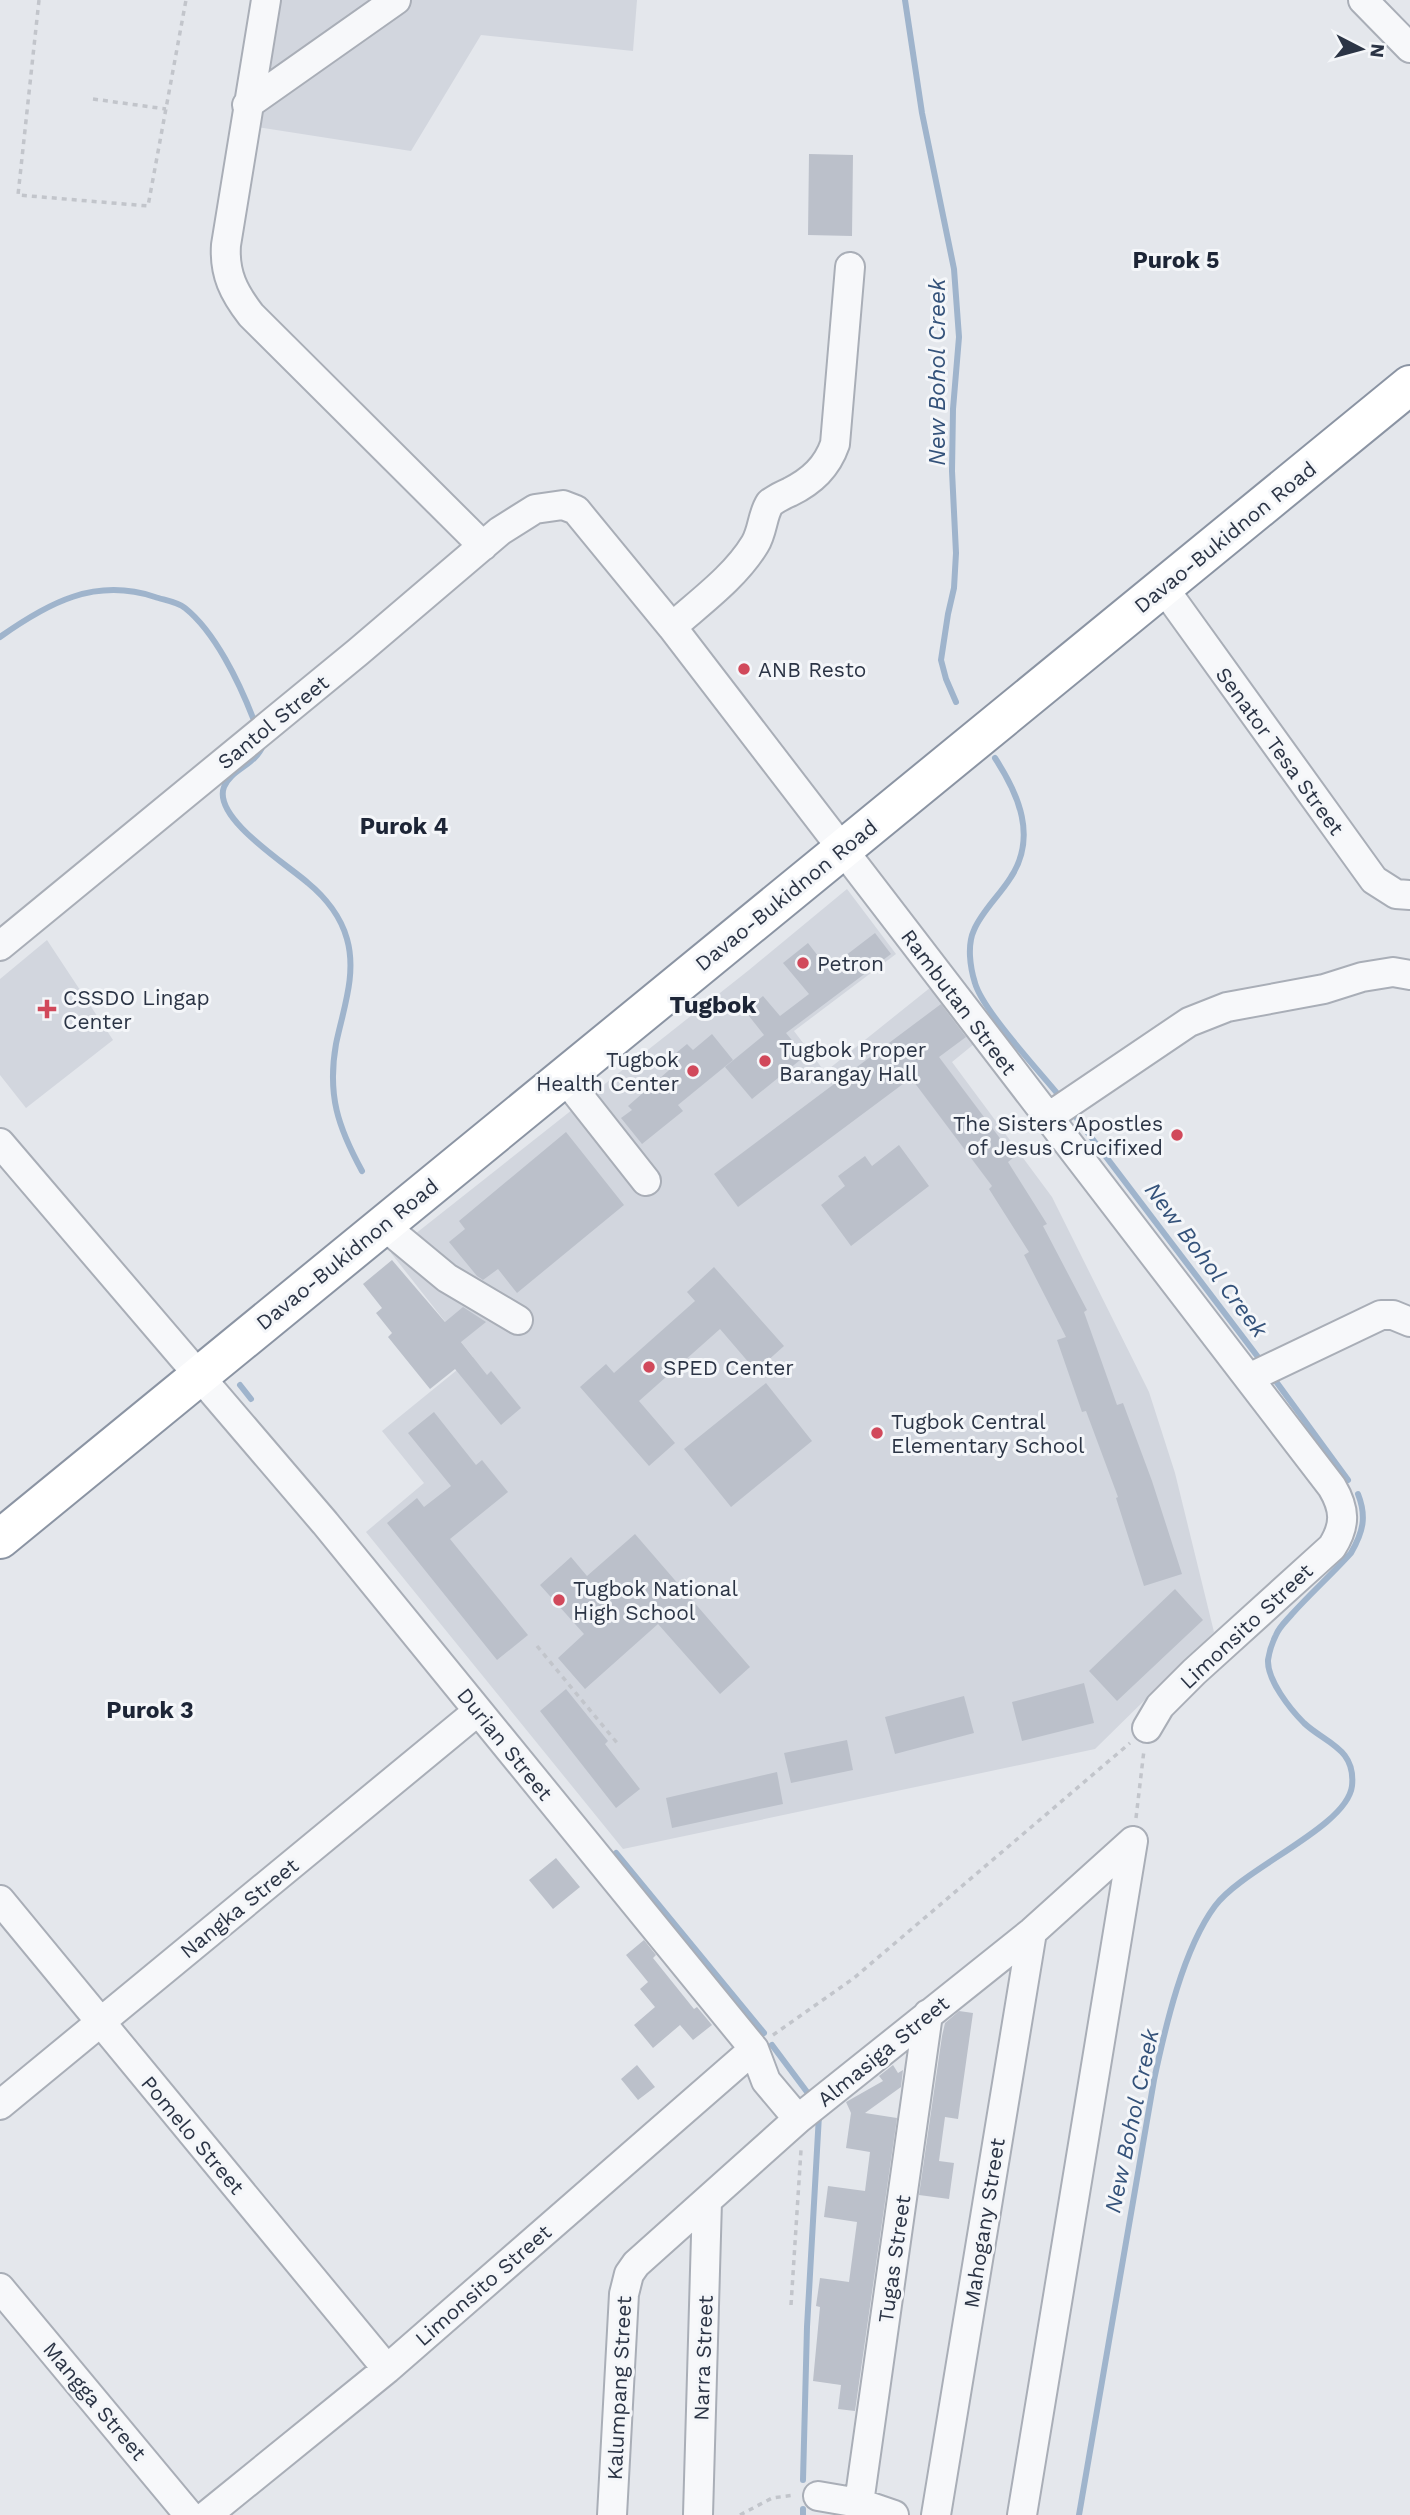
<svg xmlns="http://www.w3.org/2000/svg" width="1410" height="2515" font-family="'Work Sans',sans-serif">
  <rect width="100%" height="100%" fill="#e4e7ec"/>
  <path fill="#d2d6de" d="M281,0H637L633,51L481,35L411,151L257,127Z
    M847,889L896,954L794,1031L825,1072L936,983L979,1040L952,1062L1052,1197L1149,1392L1175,1473L1214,1632L1095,1749L623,1849L366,1532L424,1483L382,1431L473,1357L391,1253L749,970Z
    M47,940L113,1040L26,1108L0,1075V979Z"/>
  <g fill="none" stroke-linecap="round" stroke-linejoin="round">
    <path stroke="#9fb4cc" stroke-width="6" d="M905,0L922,113L954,269L959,337L953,409L952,471L956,553L954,588L948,614L941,660L946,679L956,702
      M0,637C48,603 95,577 155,597C164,600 178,602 185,608C215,632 239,682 253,718
      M263,745C256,765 231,769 224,787C212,818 288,865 308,883C325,897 341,917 347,939C357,974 343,1010 336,1044C327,1095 338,1127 362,1171
      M995,758C1019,795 1037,837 1011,877C1000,895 982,911 974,930C967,945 970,967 975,983C983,1011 1041,1073 1061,1098
      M1072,1112L1261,1361
      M1272,1376L1348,1480
      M240,1385L251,1399
      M616,1853L764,2033
      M772,2045L810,2096
      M803,2480L807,2327L819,2115
      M803,2509V2515
      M1079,2515L1154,2080C1165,2028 1183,1949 1215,1906C1243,1868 1347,1827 1352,1786C1356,1748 1325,1743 1304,1723C1290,1709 1267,1680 1268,1660C1269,1653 1273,1641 1276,1635C1279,1627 1287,1620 1292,1614C1311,1593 1332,1574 1351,1553C1363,1532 1367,1517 1358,1494"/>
  </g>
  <path fill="#bbc0ca" d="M809,154L853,155L852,236L808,235Z
    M875,933L891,954L786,1033L805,1056L752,1099L725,1067L764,1035L745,1011L763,996L780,1016L809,994L783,963L808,943L828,969Z
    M941,1004L966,1037L939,1057L1014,1157L1008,1162L1047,1224L1043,1226L1087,1310L1084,1312L1117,1405L1123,1403L1152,1481L1182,1574L1144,1586L1116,1498L1118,1497L1086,1411L1082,1412L1057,1340L1066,1337L1024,1255L1029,1252L989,1189L992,1186L911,1078L738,1207L714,1174Z
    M712,1034L733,1060L678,1105L683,1111L642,1144L621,1118L632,1110L628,1106L676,1064L670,1058L687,1044L693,1050Z
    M566,1132L624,1205L517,1293L498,1269L483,1280L477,1276L449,1242L465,1229L459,1221Z
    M899,1145L929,1186L851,1246L821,1205L845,1186L838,1176L865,1156L872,1166Z
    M392,1260L445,1322L463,1307L486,1322L461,1342L487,1375L491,1371L521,1408L501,1425L455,1369L430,1389L388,1337L392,1333L376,1313L382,1308L363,1284Z
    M714,1267L784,1346L756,1371L720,1329L639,1401L675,1443L649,1466L580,1387L606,1364L614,1373L695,1301L687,1292Z
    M766,1383L812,1441L731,1507L684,1449Z
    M434,1412L476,1465L482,1460L508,1492L450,1539L528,1635L497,1660L387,1523L417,1498L424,1507L451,1486L408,1433Z
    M635,1534L750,1667L720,1694L658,1624L585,1689L558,1658L584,1634L540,1585L571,1557L587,1576Z
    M1175,1589L1203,1620L1117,1701L1089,1671Z
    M1084,1683L1094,1723L1022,1741L1012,1702Z
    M566,1689L608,1741L605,1744L640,1789L616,1808L540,1711Z
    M964,1696L974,1733L895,1754L885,1717Z
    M847,1740L853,1770L791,1783L784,1753Z
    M777,1772L783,1804L672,1828L666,1798Z
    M556,1858L580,1887L553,1909L529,1880Z
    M644,1940L656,1955L653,1958L694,2009L697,2007L712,2025L693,2040L680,2025L653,2048L634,2025L655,2007L640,1989L648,1982L626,1955Z
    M959,2011L973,2013L958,2119L945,2117L939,2161L954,2163L949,2199L919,2195L942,2036L945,2023Z
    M637,2065L655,2087L638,2100L621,2079Z
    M893,2065L898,2073L903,2070L901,2087L865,2113L897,2118L855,2411L838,2409L841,2385L813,2381L820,2307L816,2306L820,2278L849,2282L857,2222L824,2217L828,2186L865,2191L870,2152L846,2148L851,2113L846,2102L883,2081L879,2076Z"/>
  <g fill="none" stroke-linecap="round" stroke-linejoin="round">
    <defs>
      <path id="minor" d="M266,0L226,245C224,274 234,293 251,315L483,546
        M1363,0L1410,48
        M247,105L396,0
        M1163,587L1374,880L1396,894L1410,895
        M672,627C700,602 735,577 755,544C763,531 762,515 770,503C777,498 783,495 790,492C812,481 827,467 835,444L850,267
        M0,946L358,652L500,531L535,509L563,505L576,510L672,627L1332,1487C1345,1509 1346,1525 1332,1547L1194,1672L1160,1706L1147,1728
        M564,1077L646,1181
        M1047,1118L1189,1022L1227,1007L1324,989L1362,977L1393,972L1410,975
        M0,1143L325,1523L754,2049L766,2081L798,2119
        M383,1225L447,1278L518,1320
        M1249,1378L1381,1315H1393L1410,1322
        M0,1900L387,2369
        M0,2105L478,1711
        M0,2288L189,2515
        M818,2496L859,2503L894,2515
        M859,2503L928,2014
        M207,2515L387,2369L754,2049
        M612,2515L624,2294L629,2274L636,2264L798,2119L1032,1932L1133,1841
        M698,2515L707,2201
        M936,2515L1032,1932
        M1022,2515L1133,1841"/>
      <path id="highway" d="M0,1539L1410,385"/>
    </defs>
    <use href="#minor" stroke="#a9aeb7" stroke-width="32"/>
    <use href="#highway" stroke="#8b94a3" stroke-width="42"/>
    <path stroke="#c2c5cb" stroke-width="3.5" stroke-dasharray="5 5" stroke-linecap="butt" d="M39,0L18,195L148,206L186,0
      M93,99L166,109
      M537,1646L618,1744
      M1136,1818L1144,1750
      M773,2035L854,1978L1130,1743
      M791,2305L801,2150
      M740,2515L772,2498L795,2495"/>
    <use href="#minor" stroke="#f7f8fa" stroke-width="28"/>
    <use href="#highway" stroke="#fff" stroke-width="38"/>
  </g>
  <g fill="#d1495b" stroke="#f4f6f9" stroke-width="2.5">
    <circle cx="744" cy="669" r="7"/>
    <circle cx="803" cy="963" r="7"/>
    <path d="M43.5 998.5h7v7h7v7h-7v7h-7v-7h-7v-7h7z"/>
    <circle cx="765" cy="1061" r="7"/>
    <circle cx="693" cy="1071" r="7"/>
    <circle cx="1177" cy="1135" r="7"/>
    <circle cx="649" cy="1367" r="7"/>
    <circle cx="877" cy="1433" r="7"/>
    <circle cx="559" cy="1600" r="7"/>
  </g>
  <g text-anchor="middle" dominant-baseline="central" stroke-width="6" stroke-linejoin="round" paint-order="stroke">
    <g font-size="21" fill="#2b3445" stroke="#f4f6f9">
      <text transform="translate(1225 537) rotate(-39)">Davao-Bukidnon Road</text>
      <text transform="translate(273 722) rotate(-39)">Santol Street</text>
      <text transform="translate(1280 751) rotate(54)">Senator Tesa Street</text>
      <text transform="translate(786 895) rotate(-39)">Davao-Bukidnon Road</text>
      <text transform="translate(959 1002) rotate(53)">Rambutan Street</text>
      <text transform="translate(347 1254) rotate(-39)">Davao-Bukidnon Road</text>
      <text transform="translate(1246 1626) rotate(-43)">Limonsito Street</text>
      <text transform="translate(505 1744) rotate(51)">Durian Street</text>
      <text transform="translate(239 1908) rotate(-39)">Nangka Street</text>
      <text transform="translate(883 2051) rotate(-39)">Almasiga Street</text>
      <text transform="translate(193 2135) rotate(50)">Pomelo Street</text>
      <text transform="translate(984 2223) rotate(-81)">Mahogany Street</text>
      <text transform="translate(894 2259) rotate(-82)">Tugas Street</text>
      <text transform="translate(483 2285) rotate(-41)">Limonsito Street</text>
      <text transform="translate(703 2358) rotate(-88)">Narra Street</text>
      <text transform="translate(619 2388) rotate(-87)">Kalumpang Street</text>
      <text transform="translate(95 2401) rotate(50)">Mangga Street</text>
    </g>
    <g font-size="21" fill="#2b3445" stroke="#f4f6f9" text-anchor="start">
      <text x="758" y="669">ANB Resto</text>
      <text x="817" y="963">Petron</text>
      <text x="63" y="997">CSSDO Lingap<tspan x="63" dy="24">Center</tspan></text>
      <text x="779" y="1049">Tugbok Proper<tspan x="779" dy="24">Barangay Hall</tspan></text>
      <text x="679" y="1059" text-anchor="end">Tugbok<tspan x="679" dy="24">Health Center</tspan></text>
      <text x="1163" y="1123" text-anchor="end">The Sisters Apostles<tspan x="1163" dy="24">of Jesus Crucifixed</tspan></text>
      <text x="663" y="1367">SPED Center</text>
      <text x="891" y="1421">Tugbok Central<tspan x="891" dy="24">Elementary School</tspan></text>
      <text x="573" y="1588">Tugbok National<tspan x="573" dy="24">High School</tspan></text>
    </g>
    <g font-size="23" font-weight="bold" fill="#1d2536" stroke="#f4f6f9">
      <text x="1176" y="260">Purok 5</text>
      <text x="404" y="826">Purok 4</text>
      <text x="150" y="1710">Purok 3</text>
    </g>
    <g font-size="23" font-style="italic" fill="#34527a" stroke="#f4f6f9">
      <text transform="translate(937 372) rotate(-90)">New Bohol Creek</text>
      <text transform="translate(1206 1260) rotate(53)">New Bohol Creek</text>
      <text transform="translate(1132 2121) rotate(-78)">New Bohol Creek</text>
    </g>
    <g font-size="24" font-weight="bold" fill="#1d2536" stroke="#f4f6f9">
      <text x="713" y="1005">Tugbok</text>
    </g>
  </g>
  <g transform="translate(1361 49) rotate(96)" stroke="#f4f6f9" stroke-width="5" paint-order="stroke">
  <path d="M0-5L12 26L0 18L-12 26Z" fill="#2b3445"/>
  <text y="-10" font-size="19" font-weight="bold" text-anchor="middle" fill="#2b3445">N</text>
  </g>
</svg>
